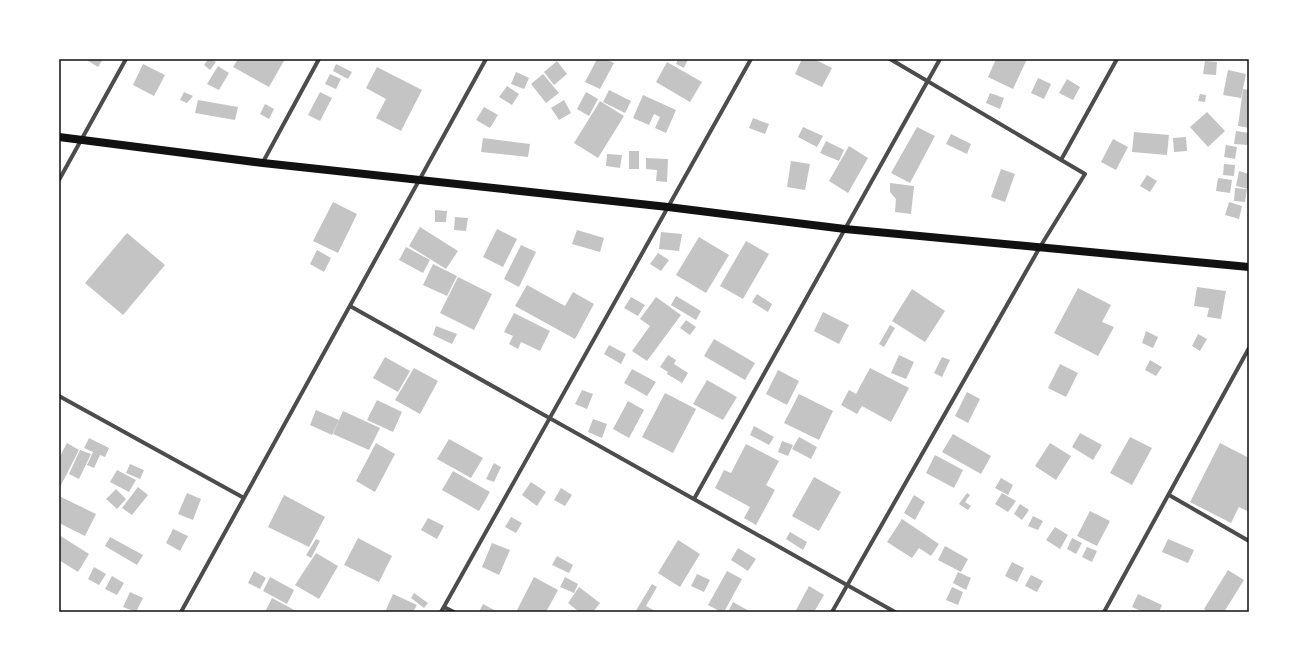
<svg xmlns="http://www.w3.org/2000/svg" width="1308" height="671" font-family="Mulish,sans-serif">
  <rect width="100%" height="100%" fill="#fff"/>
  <path fill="#c4c4c4" d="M85,59H103L98,67Z
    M208,59H210L216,62L210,70L204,65Z
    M238,59H285L269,87L233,67Z
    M597,59H606L614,63L600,89L585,82Z
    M678,59H688L684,68L676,64Z
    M802,59H814L832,68L822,87L795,74Z
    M996,59H1027L1013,89L988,77Z
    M557,61L567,74L554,85L544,72Z
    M1205,61L1217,62L1216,75L1203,74Z
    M667,62L702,82L690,102L656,82Z
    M143,64L165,75L154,96L133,85Z
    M336,64L352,72L348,79L333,71Z
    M218,66L229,73L219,90L207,84Z
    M377,67L422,90L401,131L376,118L386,99L366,88Z
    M1228,70L1246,74L1241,98L1223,95Z
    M516,72L529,78L524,89L511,84Z
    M330,74L341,79L336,89L325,84Z
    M543,74L559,93L546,103L531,84Z
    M1038,78L1051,84L1044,99L1031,93Z
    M1067,79L1080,87L1073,100L1059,93Z
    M507,86L519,94L512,105L499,97Z
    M1243,89L1249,90V128L1238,126Z
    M609,90L631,101L625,113L603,102Z
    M184,92L193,96L187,103L180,100Z
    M320,92L332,98L320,121L308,115Z
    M586,92L598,99L589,116L577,109Z
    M990,93L1004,98L1000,109L986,103Z
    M1200,94L1206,95L1205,102L1198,101Z
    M643,95L676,110L666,133L655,128L660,117L654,114L649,125L633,118Z
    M198,100L238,107L235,120L195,113Z
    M564,100L571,113L559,120L551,108Z
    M600,101L624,116L598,158L574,143Z
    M265,104L274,109L269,119L260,114Z
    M484,107L498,115L490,128L476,120Z
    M1207,112L1225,131L1208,147L1190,127Z
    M753,118L769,124L765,134L749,128Z
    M803,127L823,136L817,147L798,137Z
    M917,127L935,136L910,183L891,173Z
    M1236,131L1249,133L1248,145L1234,144Z
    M1134,132L1169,135L1167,155L1132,152Z
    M951,134L971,144L967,154L946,144Z
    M1186,137L1187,151L1174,152L1173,138Z
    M483,138L530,144L528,157L481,152Z
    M1113,139L1128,147L1116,170L1101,162Z
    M826,141L844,150L839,161L820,153Z
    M1226,145L1237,147L1235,159L1224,157Z
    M849,146L868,158L848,193L829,181Z
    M629,151H639V169H629Z
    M607,154L622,155L620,168L606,166Z
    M646,158L668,159L667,182L656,181L657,170L646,169Z
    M791,161L810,164L805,190L787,187Z
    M1224,164L1235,165L1234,176L1223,175Z
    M1001,169L1015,174L1005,202L991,197Z
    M1239,171L1249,174V189L1236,186Z
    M1147,175L1157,181L1150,192L1140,186Z
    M1218,178L1232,180L1230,193L1216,191Z
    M890,183L914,186L911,214L895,212L896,199L890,192Z
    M1235,188L1247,189L1245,202L1234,201Z
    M333,202L357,214L338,253L313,241Z
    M1229,202L1242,206L1239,219L1225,215Z
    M435,210L447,211L446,222H435Z
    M455,217L468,218L466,231L454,230Z
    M420,227L458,251L446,269L409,246Z
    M497,229L517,239L503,267L483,257Z
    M577,230L604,238L600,252L572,244Z
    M661,232L682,234L679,251L659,249Z
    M127,233L165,265L123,315L85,283Z
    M699,237L729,255L706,293L676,275Z
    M746,241L769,254L743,299L720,286Z
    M521,245L536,252L519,287L504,279Z
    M406,247L430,260L423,273L399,260Z
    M317,250L331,258L324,272L310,264Z
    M658,253L669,260L661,271L650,264Z
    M433,264L457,276L447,296L423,285Z
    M458,277L492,294L474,330L440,313Z
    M527,285L565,306L573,292L594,304L575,339L515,306Z
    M1197,287L1226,291L1221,319L1207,317L1209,308L1194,306Z
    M1078,288L1111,305L1102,322L1114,327L1098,356L1054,333Z
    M912,289L945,311L925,342L892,321Z
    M757,294L772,304L768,312L752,302Z
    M676,296L701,311L696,320L671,305Z
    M631,297L645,305L638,316L624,308Z
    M656,297L681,315L647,361L632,351L650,326L640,319Z
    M823,312L849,325L839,344L814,331Z
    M514,313L550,331L540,351L521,342L518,349L509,344L513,336L504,332Z
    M686,320L696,327L690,335L680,328Z
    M890,325L895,328L884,347L879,344Z
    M436,326L457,334L452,344L433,335Z
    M1146,331L1158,337L1153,348L1142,343Z
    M1198,334L1207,339L1200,351L1192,346Z
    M714,339L755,363L745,380L704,356Z
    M609,345L626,354L621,364L604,354Z
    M668,355L676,360L674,364L688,373L682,383L667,374L668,372L660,367Z
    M899,355L914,362L906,379L891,373Z
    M385,357L410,371L398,392L373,378Z
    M942,357L950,360L942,377L934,373Z
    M1150,360L1162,367L1156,376L1145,370Z
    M1060,364L1078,373L1066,397L1048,388Z
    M414,368L438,381L420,414L395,400Z
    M870,368L909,388L891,422L862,406L857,414L841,405L849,390L856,394Z
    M632,369L656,382L647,396L624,383Z
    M778,370L799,381L787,405L766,394Z
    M707,380L737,397L723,420L693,404Z
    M582,390L593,394L587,409L575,404Z
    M967,392L980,399L968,423L955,416Z
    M665,393L696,409L673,453L642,437Z
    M799,394L833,411L819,440L784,423Z
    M377,400L402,412L393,432L367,420Z
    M628,401L644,410L629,438L613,429Z
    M316,410L339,420L332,435L310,425Z
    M343,411L380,428L369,450L333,434Z
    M593,419L607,424L602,438L588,432Z
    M754,426L774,437L769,445L750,435Z
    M1080,433L1102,445L1093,460L1072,447Z
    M953,434L991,456L981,474L942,452Z
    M799,437L817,447L811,459L792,449Z
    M1130,437L1152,448L1132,485L1110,473Z
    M89,438L109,448L105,457L100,455L94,468L87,465L93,452L84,448Z
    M449,439L483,458L471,478L437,459Z
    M782,441L793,445L788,456L778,452Z
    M67,443L79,450L59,489V458Z
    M376,443L395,454L375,492L356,481Z
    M1050,443L1071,456L1056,480L1035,466Z
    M1220,443L1249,458V512L1239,507L1231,523L1190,502Z
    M746,444L779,461L766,485L775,490L756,525L744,518L750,507L715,488L724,470L731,473Z
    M80,450L91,454L79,479L69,474Z
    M935,455L963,470L954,488L926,473Z
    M494,463L501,467L494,482L486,479Z
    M130,464L144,470L140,479L126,473Z
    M117,470L136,480L129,492L110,482Z
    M453,471L490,492L479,511L442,490Z
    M814,477L841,492L819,531L792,516Z
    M1001,478L1013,485L1008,495L995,488Z
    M531,482L546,492L537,506L522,495Z
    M138,487L148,495L132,515L122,508Z
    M561,488L572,495L565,506L554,500Z
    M116,489L126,499L117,509L106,499Z
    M187,493L201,499L193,520L178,514Z
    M967,493L970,495L965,502L971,506L968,510L959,504Z
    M1002,493L1016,501L1008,512L995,504Z
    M284,495L325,517L309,547L268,527Z
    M914,495L925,502L915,520L904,513Z
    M59,496L96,514L85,536L59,523Z
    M1020,504L1029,510L1022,520L1014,514Z
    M1090,511L1110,521L1097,546L1077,536Z
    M1033,516L1043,521L1038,530L1028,526Z
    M511,517L522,523L516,533L505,527Z
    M428,518L444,526L437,539L421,530Z
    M902,519L939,544L931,556L919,548L912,558L887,542Z
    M1055,527L1068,535L1060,549L1046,540Z
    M173,529L188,536L180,551L166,543Z
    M790,532L807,542L803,550L786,539Z
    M59,535L89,554L78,572L59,560Z
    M110,537L143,555L137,565L105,546Z
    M358,538L392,556L379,582L344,565Z
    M1072,538L1082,543L1076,554L1067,549Z
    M316,539L320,541L311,558L306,555Z
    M1168,539L1194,550L1188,563L1162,552Z
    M678,540L700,554L680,587L658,573Z
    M492,543L510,550L499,575L482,567Z
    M945,546L968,559L961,572L938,560Z
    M1087,547L1097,551L1092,562L1082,557Z
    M738,548L756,559L748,571L731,560Z
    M316,553L338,566L319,599L295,585Z
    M557,556L573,565L569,573L552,565Z
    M1012,562L1024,568L1017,582L1005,576Z
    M94,567L106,574L99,585L88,579Z
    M1228,570L1244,580L1224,612H1208L1204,609Z
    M254,571L266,578L260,589L248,583Z
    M727,571L742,579L724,612H721L708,605Z
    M958,572L971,578L966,590L953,583Z
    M697,574L710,580L704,592L691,586Z
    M1031,575L1043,581L1037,592L1025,586Z
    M112,576L124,583L117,595L105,589Z
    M270,577L294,590L287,604L263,591Z
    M534,577L558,590L546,612H516Z
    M565,577L578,584L574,593L560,587Z
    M652,584L657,587L646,606L657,612H635Z
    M809,586L824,595L814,612H795Z
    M579,587L600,603L593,612H579L568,603Z
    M952,587L963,592L958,605L946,600Z
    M130,592L143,598L136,612L123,607Z
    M414,593L428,603L424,608L411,598Z
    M393,594L417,605L413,612H385Z
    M1138,594L1162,605L1159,612H1143L1132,607Z
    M272,598L298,612H265Z
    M733,602L751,612H728Z
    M483,604L498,612H479Z"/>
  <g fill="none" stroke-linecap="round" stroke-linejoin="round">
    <path stroke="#4c4c4c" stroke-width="4" d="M1061,160L1117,59
      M263,162L319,59
      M59,180L126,59
      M350,306L895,612
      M59,396L244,498
      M1169,495L1249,541
      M694,499L940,59
      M444,607L454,612
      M181,612L486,59
      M441,612L751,59
      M832,612L1040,247L1085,174L890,59
      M1104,612L1249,348"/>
    <path stroke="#111" stroke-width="8" d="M59,137L263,163L668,207L845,229L1249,267"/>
  </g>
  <rect width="1308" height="671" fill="none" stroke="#ffffff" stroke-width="120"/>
  <rect x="60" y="60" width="1188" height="551" fill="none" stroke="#111" stroke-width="1.5"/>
</svg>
